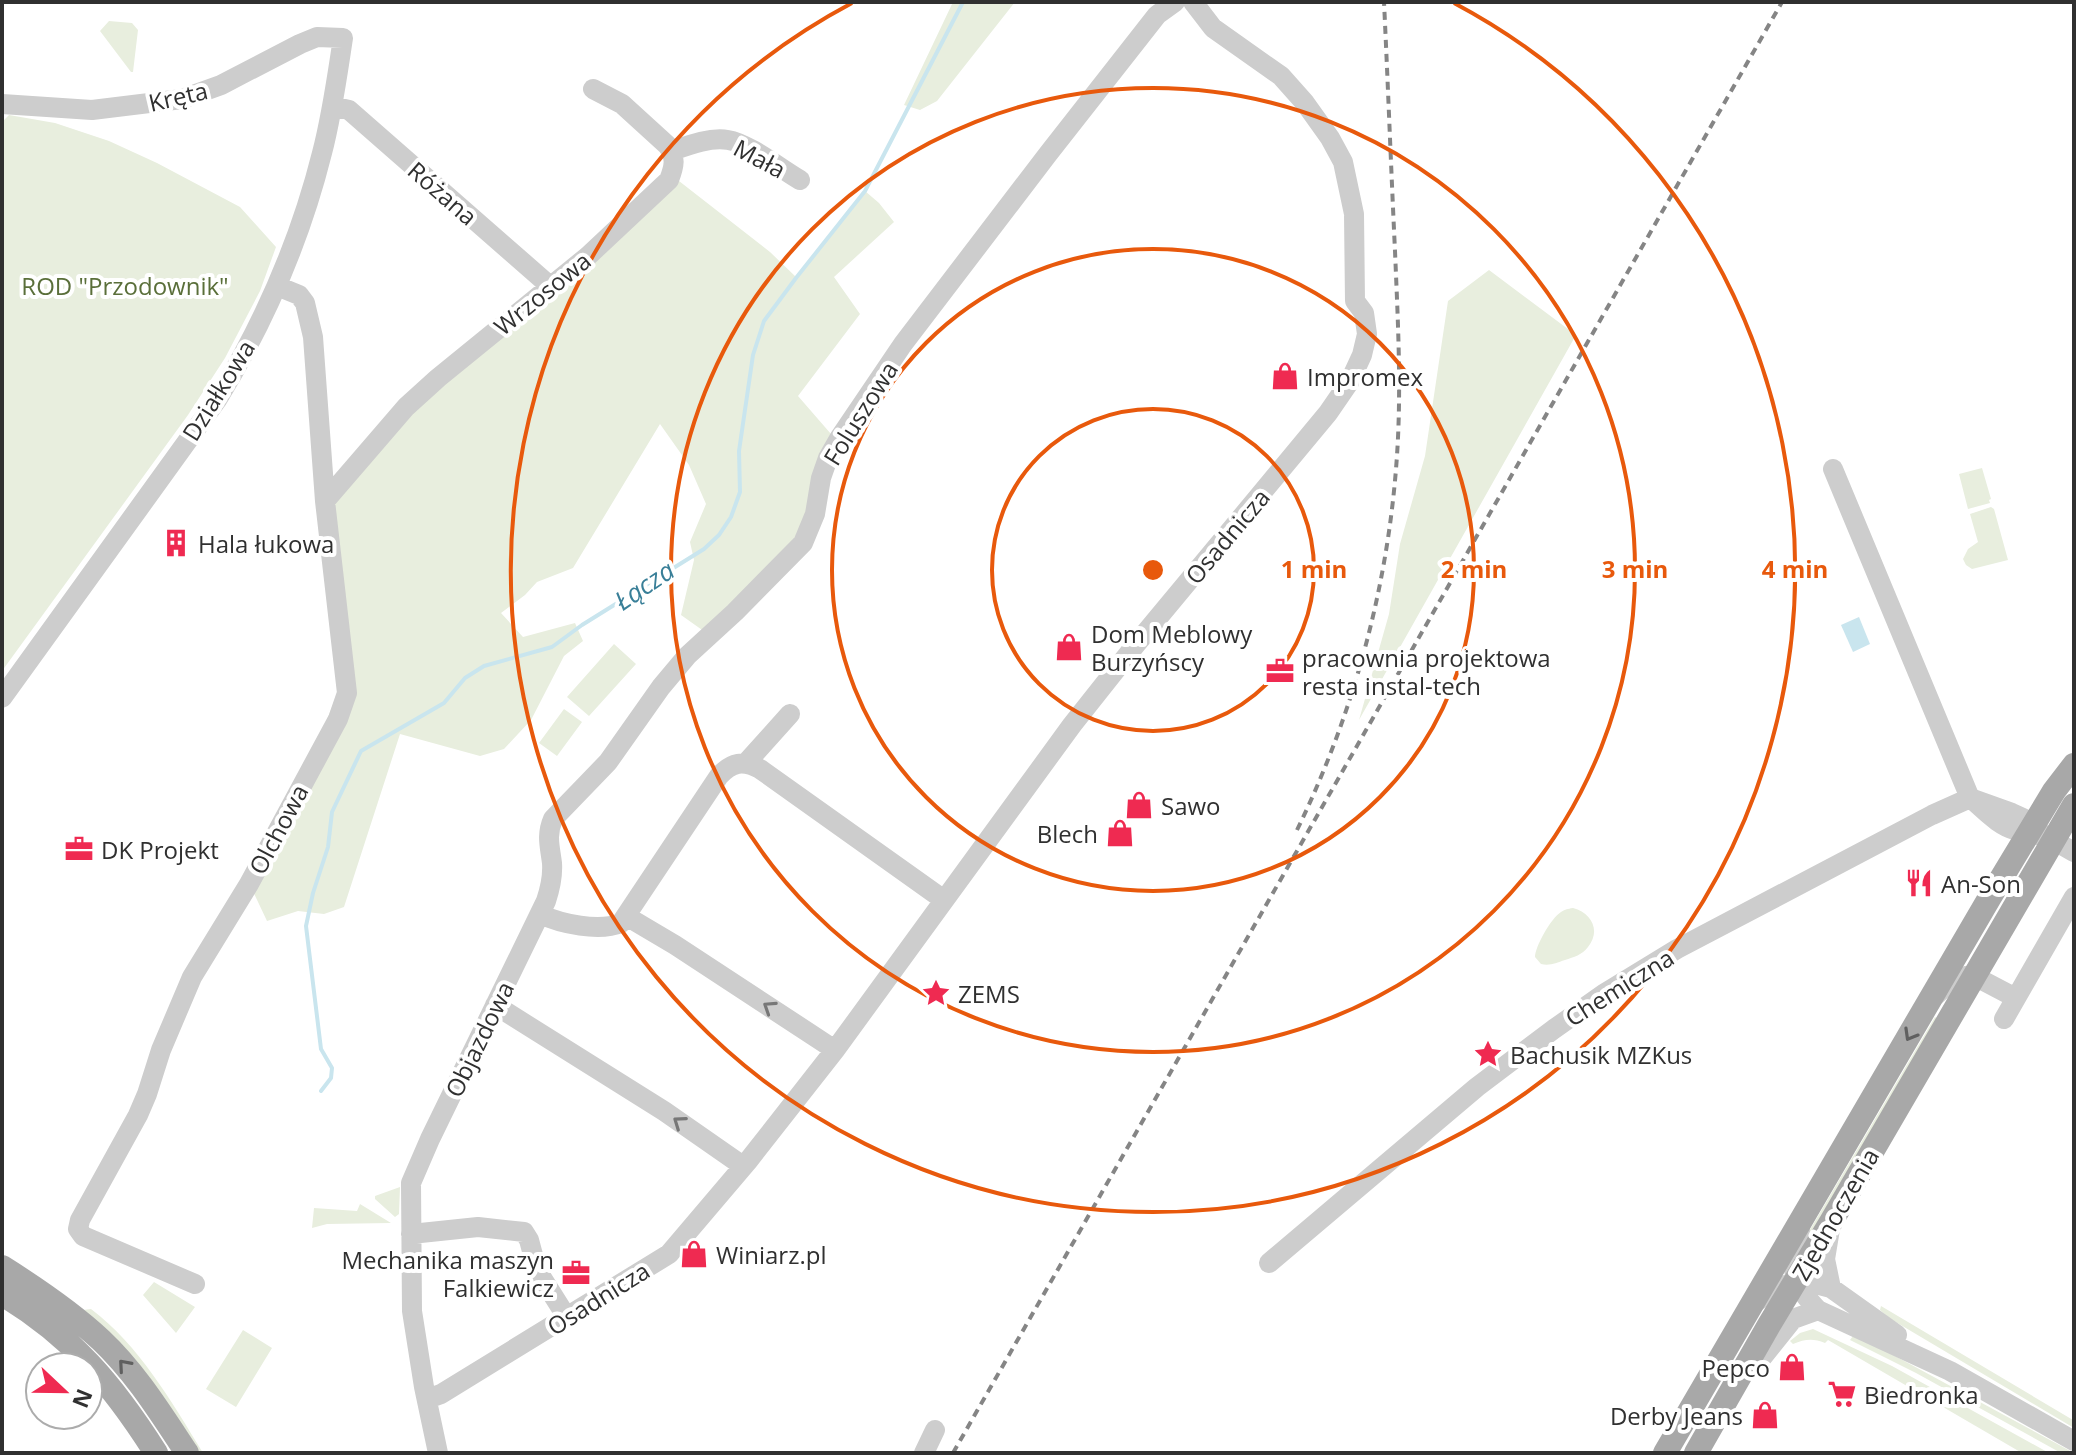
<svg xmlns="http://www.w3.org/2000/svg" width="2076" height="1455" font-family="'Open Sans',sans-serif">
  <rect width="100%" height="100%" fill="#fff"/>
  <path fill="#e8eede" d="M953,2H1015L937,101L920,110L904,105Z
    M109,21L132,23L138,30L133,72H131L100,31Z
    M9,115L55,123L109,141L157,163L240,207L276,247L260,291L225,358L188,415L2,671V122Z
    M679,181L770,252L796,277L865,191L879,203L894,222L834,277L860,314L798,396L831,434L806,530L705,632L681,615L694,560L690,542L706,504L689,465L660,424L573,568L537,582L525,595L501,613L523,637L575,623L583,641L564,656L531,720L504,749L480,756L400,734L344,907L324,914L298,911L267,921L250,885L297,795L342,682L317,484L347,477L392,428Z
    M1489,270L1576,335L1359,720L1389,614L1400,544L1425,456L1448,301Z
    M1982,468L1991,499L1989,500L1990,503L1968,509L1959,474Z
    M1991,507L1994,509L2008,560L1972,569L1966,565L1963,559L1968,549L1978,542L1970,514Z
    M614,644L636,664L589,716L567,697Z
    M564,709L582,722L557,756L539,743Z
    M1573,908C1592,913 1601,931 1588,947C1582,955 1574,957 1565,960C1556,963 1550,966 1541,964L1535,957C1535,947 1551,918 1561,912C1566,909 1567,909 1573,908Z
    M1935,1017L1940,1021L1801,1255V1245Z
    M400,1187L399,1214L395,1217L375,1199V1196Z
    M360,1204L391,1223L327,1224L312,1228L314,1208L357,1211Z
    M154,1282L195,1307L176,1333L143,1295Z
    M1881,1306L2073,1420L2074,1428L1889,1318L1880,1310Z
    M91,1309C139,1345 172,1402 203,1453H197L83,1310Z
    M1813,1329L1892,1366L2049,1453H2022L1828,1340L1825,1343C1813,1338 1805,1339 1793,1344L1790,1341L1800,1333Z
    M243,1330L272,1348L236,1407L206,1389Z
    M1853,1336L1860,1337L2074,1453H2061L1916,1373L1850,1340Z"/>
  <path fill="#c9e5ee" d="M1859,617L1870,644L1853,652L1841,625Z"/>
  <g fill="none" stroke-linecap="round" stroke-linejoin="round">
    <path stroke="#c9e5ee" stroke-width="4" d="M321,1091L331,1078L332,1068L321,1049L306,926L313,893L328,847L332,812L361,751L444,703L465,678L484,666L552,647L582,625L704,549L719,535L731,517L740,492L739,451L753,355L764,321L796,278L865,191L963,2"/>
    <path stroke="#cdcdcd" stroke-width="20" d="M2,104L92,110L182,99L221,85L300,44L317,37L343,38C337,77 332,115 322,153C300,241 264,323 217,400L2,698
      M332,106L349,110L550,286
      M672,151C689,145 710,137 728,140C748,143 781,169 800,180
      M1833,469L1970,798C1984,809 1997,825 2015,830C2024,833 2031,832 2041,836
      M325,501L406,407L438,378L588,256L669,180C674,167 677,157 667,145L622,104L593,89
      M746,763L790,714
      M540,914C561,924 599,932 621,923L719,776C732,762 743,760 760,769L944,900
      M626,916L675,945L835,1050
      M1936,995C1947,985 1958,974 1974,976L2016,998
      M495,1005L664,1111L743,1166
      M2004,1019L2074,897
      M1830,1229L1825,1259L1831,1288
      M1800,1231C1789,1267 1791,1283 1818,1310L1950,1371L2074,1441
      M411,1234L478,1227L524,1232L529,1240L537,1270L566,1316
      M1269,1263L1477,1087L1554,1029L1605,993L1677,949L1932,815L1970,798L2012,813L2023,818L2032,828L2074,852
      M195,1284L83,1236L78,1229L80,1220L138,1115L147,1094L161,1050L192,977L249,884L338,719L347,693L325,501L313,337L305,303L299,295L277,286
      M1754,1303L1779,1287L1796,1282L1812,1283L1831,1288L1897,1335
      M1757,1364L1793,1319L1818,1310
      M427,1399L441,1394L669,1254L748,1161L835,1050L1072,725L1137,643L1328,413L1350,381L1362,355L1367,334L1364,313L1355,301L1354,214L1343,162L1330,138L1305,103L1281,76L1213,28L1193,2
      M438,1453L424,1387L412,1311L411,1183L430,1139L546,901C550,889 553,877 552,863C550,847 546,835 553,819L608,762L661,687L687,656L735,612L803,543L815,514L821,478L828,458L840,437L903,344L1048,154L1157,15L1175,2
      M924,1453L935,1430"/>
    <path stroke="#a8a8a8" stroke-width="24" d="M2,1267C37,1289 71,1312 101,1340C136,1373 161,1414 187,1453
      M2,1294C72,1336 113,1385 156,1453
      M1665,1453L1990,897L2054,791L2074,765
      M1696,1453L1769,1325L1831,1222L2074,805"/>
    <path stroke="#858585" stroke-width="4" stroke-dasharray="8 6" stroke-linecap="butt" d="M1297,830C1352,717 1386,594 1396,469C1402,396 1398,324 1395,251C1391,168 1388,85 1384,2
      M953,1453L1782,2"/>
  </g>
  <defs><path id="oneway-chevron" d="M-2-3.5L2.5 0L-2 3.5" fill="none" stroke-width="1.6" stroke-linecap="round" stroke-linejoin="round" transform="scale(2)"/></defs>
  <g stroke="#777">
    <use href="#oneway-chevron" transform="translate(769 1007) rotate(-147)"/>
    <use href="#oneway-chevron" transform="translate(679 1122) rotate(-145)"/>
  </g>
  <g stroke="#606060">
    <use href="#oneway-chevron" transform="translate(1910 1035) rotate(120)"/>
    <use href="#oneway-chevron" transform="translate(124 1365) rotate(-131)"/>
  </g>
  <g fill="none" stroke="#e8590c" stroke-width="4">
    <circle cx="1153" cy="570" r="161"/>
    <circle cx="1153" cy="570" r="321"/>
    <circle cx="1153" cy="570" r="482"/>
    <path d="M1454 3A642 642 0 1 1 852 3"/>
  </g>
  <defs>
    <symbol id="shop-bare" viewBox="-9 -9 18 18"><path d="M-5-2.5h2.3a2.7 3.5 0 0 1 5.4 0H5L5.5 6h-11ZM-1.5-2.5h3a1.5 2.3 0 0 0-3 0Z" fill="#ef2a51" stroke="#fff" stroke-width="2.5" paint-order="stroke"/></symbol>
    <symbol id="building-bare" viewBox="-9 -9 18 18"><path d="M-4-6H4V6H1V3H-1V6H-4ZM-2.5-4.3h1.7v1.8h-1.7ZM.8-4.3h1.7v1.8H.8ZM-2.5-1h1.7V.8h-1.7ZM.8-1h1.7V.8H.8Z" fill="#ef2a51" stroke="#fff" stroke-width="2.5" paint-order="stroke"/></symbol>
    <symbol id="office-bare" viewBox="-9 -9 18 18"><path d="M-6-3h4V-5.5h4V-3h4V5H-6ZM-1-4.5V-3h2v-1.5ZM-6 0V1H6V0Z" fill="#ef2a51" stroke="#fff" stroke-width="2.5" paint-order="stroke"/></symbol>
    <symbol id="restaurant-bare" viewBox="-9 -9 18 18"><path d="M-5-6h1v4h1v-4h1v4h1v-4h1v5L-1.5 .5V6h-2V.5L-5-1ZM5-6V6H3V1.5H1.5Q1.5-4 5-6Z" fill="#ef2a51" stroke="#fff" stroke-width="2.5" paint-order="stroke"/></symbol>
    <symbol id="sight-bare" viewBox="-9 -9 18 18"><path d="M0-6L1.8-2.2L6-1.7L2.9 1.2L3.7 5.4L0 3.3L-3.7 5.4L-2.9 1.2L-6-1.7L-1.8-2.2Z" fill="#ef2a51" stroke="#fff" stroke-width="2.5" paint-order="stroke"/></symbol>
    <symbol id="supermarket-bare" viewBox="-9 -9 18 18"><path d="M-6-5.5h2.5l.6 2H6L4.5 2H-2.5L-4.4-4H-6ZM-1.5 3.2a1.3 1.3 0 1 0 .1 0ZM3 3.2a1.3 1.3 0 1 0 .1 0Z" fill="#ef2a51" stroke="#fff" stroke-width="2.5" paint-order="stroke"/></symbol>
  </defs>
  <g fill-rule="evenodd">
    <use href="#shop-bare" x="1265" y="356" width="40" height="40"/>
    <use href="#building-bare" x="156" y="523" width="40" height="40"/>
    <use href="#shop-bare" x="1049" y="627" width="40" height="40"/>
    <use href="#office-bare" x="1260" y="651" width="40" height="40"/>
    <use href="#shop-bare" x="1119" y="785" width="40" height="40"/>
    <use href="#shop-bare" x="1100" y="813" width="40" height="40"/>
    <use href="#office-bare" x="59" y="829" width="40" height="40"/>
    <use href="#restaurant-bare" x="1899" y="863" width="40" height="40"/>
    <use href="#sight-bare" x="916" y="973" width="40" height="40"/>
    <use href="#sight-bare" x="1468" y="1034" width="40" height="40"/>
    <use href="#shop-bare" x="674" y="1234" width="40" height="40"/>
    <use href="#office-bare" x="556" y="1253" width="40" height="40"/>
    <use href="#shop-bare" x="1772" y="1347" width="40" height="40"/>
    <use href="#supermarket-bare" x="1822" y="1374" width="40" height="40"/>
    <use href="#shop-bare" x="1745" y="1395" width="40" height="40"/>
  </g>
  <g text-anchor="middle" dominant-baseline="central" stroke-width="8" stroke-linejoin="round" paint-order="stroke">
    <g font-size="24" fill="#303030" stroke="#fff">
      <text transform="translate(178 96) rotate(-13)">Kręta</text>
      <text transform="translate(760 158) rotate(28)">Mała</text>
      <text transform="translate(443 193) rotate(41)">Różana</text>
      <text transform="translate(542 293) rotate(-39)">Wrzosowa</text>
      <text transform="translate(218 390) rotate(-58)">Działkowa</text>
      <text transform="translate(860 413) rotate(-58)">Foluszowa</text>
      <text transform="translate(1227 536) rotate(-50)">Osadnicza</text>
      <text transform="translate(278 829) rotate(-62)">Olchowa</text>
      <text transform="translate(1619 987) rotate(-32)">Chemiczna</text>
      <text transform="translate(479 1039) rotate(-64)">Objazdowa</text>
      <text transform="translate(1835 1214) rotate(-60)">Zjednoczenia</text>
      <text transform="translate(598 1298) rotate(-32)">Osadnicza</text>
    </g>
    <g font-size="24" fill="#5a6f3a" stroke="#fff">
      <text x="125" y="285">ROD "Przodownik"</text>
    </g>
    <g font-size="24" fill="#303030" stroke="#fff" text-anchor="start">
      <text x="1307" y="376">Impromex</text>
      <text x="198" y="543">Hala łukowa</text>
      <text x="1091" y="633">Dom Meblowy<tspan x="1091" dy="28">Burzyńscy</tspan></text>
      <text x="1302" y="657">pracownia projektowa<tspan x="1302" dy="28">resta instal-tech</tspan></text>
      <text x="1161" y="805">Sawo</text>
      <text x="1098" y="833" text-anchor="end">Blech</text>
      <text x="101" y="849">DK Projekt</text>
      <text x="1941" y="883">An-Son</text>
      <text x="958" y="993">ZEMS</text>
      <text x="1510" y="1054">Bachusik MZKus</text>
      <text x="716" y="1254">Winiarz.pl</text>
      <text x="554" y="1259" text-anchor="end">Mechanika maszyn<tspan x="554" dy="28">Falkiewicz</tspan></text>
      <text x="1770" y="1367" text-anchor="end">Pepco</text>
      <text x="1864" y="1394">Biedronka</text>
      <text x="1743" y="1415" text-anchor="end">Derby Jeans</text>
    </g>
    <g font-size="26" font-style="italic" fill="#397f98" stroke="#fff">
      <text transform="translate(644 585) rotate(-34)">Łącza</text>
    </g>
  </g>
  <circle cx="1153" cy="570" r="12" fill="#e8590c" stroke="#fff" stroke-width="4"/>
  <g font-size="24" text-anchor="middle" font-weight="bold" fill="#e8590c" stroke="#fff" stroke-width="8" stroke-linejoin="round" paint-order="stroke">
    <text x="1314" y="578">1 min</text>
    <text x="1474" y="578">2 min</text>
    <text x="1635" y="578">3 min</text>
    <text x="1795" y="578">4 min</text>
  </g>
  <rect width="2076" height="1455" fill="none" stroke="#303030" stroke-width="8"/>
  <g transform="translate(64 1391) rotate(112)"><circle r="38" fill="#ffffff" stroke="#acacac" stroke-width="2"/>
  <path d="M0-6L14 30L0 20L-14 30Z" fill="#ef2a51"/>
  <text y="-12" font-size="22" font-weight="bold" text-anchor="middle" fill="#303030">N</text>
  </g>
</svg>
